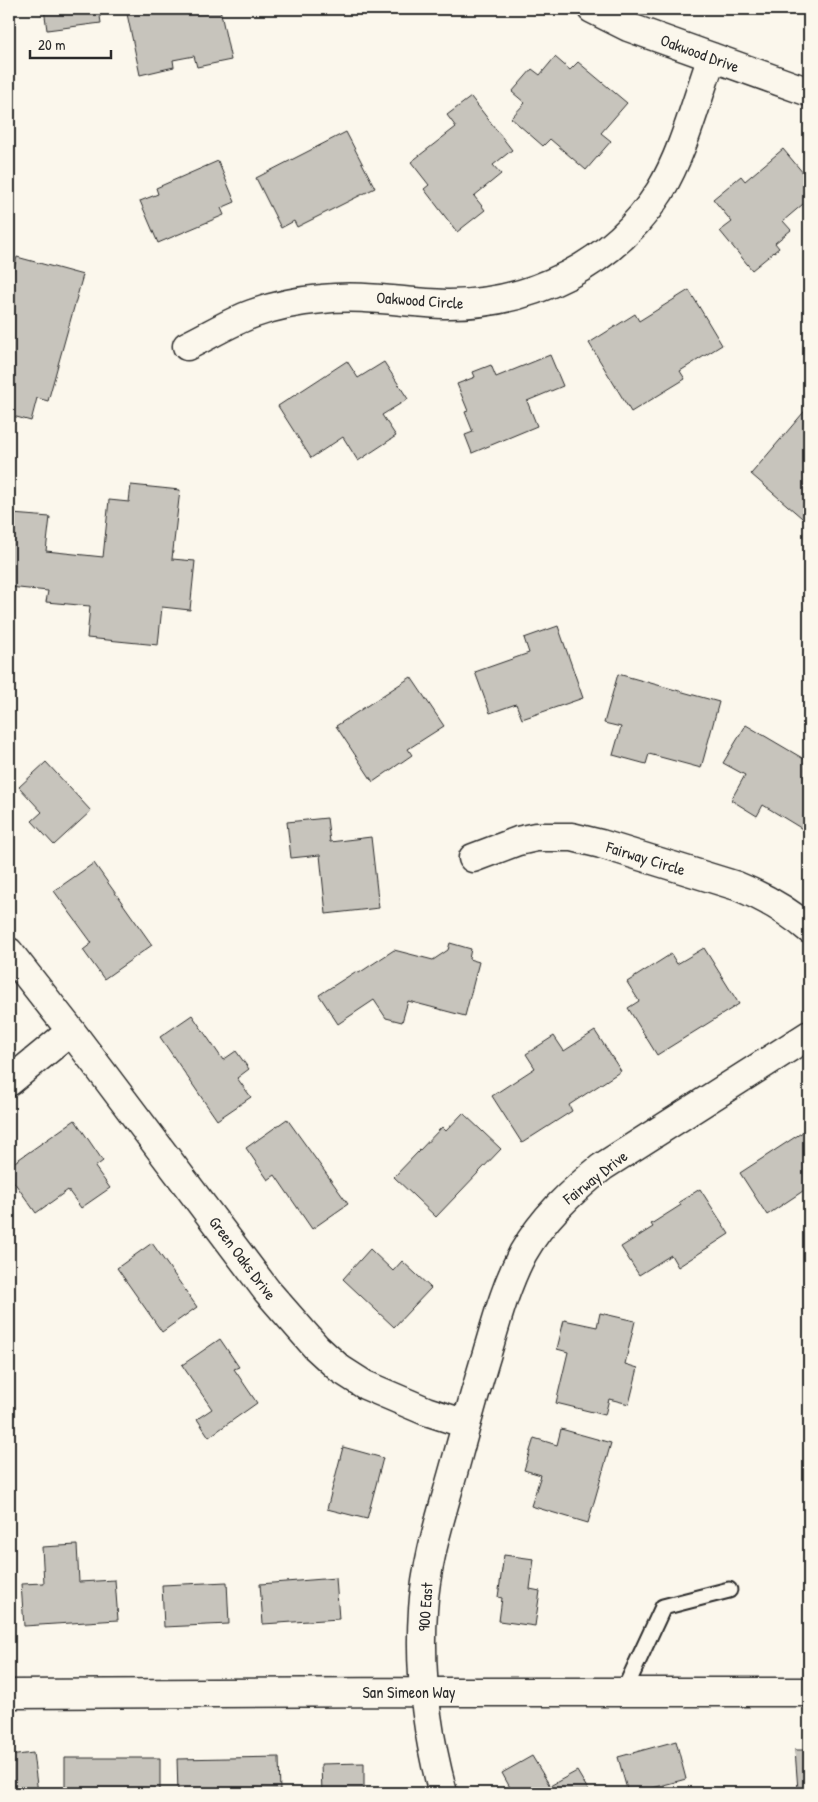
<svg xmlns="http://www.w3.org/2000/svg" width="818" height="1802" font-family="'Patrick Hand',sans-serif">
  <rect width="100%" height="100%" fill="#fbf7ec"/>
  <filter id="ink" filterUnits="userSpaceOnUse"><feTurbulence type="fractalNoise" baseFrequency=".02" numOctaves="2"/><feDisplacementMap in="SourceGraphic" scale="10" xChannelSelector="R" yChannelSelector="G"/><feConvolveMatrix kernelMatrix="1 2 1 2 8 2 1 2 1" color-interpolation-filters="sRGB"/></filter>
  <g filter="url(#ink)">
    <path fill="#c7c4bc" stroke="#2b2b2b" d="M44,9H99L101,23L47,30Z
      M126,9H162L163,14L185,9H220L231,60L197,67L194,56L173,60L174,67L140,75Z
      M555,57L570,70L578,62L627,103L601,133L611,141L586,170L550,139L543,146L511,118L525,103L512,92L532,69L540,75Z
      M471,97L512,150L493,165L501,174L474,196L485,210L457,232L424,189L429,185L411,162L456,127L447,115Z
      M346,132L375,188L297,227L294,221L281,228L256,178Z
      M783,149L809,180V199L783,221L791,230L775,243L779,248L752,270L720,231L732,222L713,199L741,176L745,181Z
      M218,161L235,202L221,208L224,215L158,243L140,201L158,194L156,188Z
      M17,257L83,275L48,401L37,398L31,421L9,415V288Z
      M689,290L722,345L680,371L685,379L631,412L589,343L635,314L639,321Z
      M550,355L563,386L527,401L537,426L472,453L465,435L473,432L465,412L468,411L457,384L475,377L473,372L491,365L496,377Z
      M347,361L358,378L384,362L408,399L382,415L396,436L358,461L343,437L311,458L278,406Z
      M809,406V524L751,474Z
      M131,485L180,490L172,559L195,561L190,610L162,607L158,645L87,638L90,606L46,602L48,591L9,587V542L12,514L50,517L46,551L103,557L109,500L129,502Z
      M558,626L583,698L522,719L516,704L490,713L475,672L529,653L524,638Z
      M618,674L719,702L701,768L649,754L646,764L613,755L621,727L604,723Z
      M411,677L444,726L408,749L412,755L373,782L336,726Z
      M746,725L809,762V821L804,830L763,805L757,816L731,800L745,775L723,763Z
      M46,762L91,811L54,845L32,821L42,812L19,787Z
      M327,818L330,842L371,837L379,908L326,914L320,855L291,858L287,822Z
      M94,863L152,945L104,979L83,950L92,943L54,891Z
      M450,943L471,949L469,959L479,962L465,1016L408,1001L402,1022L386,1018L374,1000L338,1024L319,995L355,972L359,973L394,950L433,960L448,950Z
      M704,948L739,1004L657,1055L628,1008L639,1001L627,982L671,954L677,964Z
      M192,1015L223,1060L236,1051L249,1069L237,1078L251,1097L217,1120L160,1037Z
      M595,1031L621,1071L569,1105L572,1111L522,1143L492,1096L535,1068L526,1054L554,1036L564,1051Z
      M463,1113L501,1149L436,1217L394,1177L442,1127L446,1131Z
      M287,1119L348,1204L312,1229L275,1175L268,1180L246,1148Z
      M75,1120L103,1161L95,1167L110,1188L81,1208L68,1190L36,1213L9,1175V1166Z
      M809,1128V1187L767,1215L740,1173Z
      M700,1189L729,1234L678,1267L671,1255L639,1275L621,1247L653,1227L651,1224L681,1205L679,1202Z
      M152,1243L197,1307L162,1332L117,1268Z
      M370,1249L393,1271L402,1261L431,1288L394,1327L343,1279Z
      M600,1313L635,1321L625,1364L638,1368L629,1404L609,1399L605,1415L556,1403L568,1352L557,1349L564,1320L597,1327Z
      M220,1339L239,1367L234,1369L257,1403L209,1437L197,1419L212,1409L182,1365Z
      M561,1429L611,1443L588,1523L531,1506L541,1475L524,1470L534,1438L557,1445Z
      M343,1447L383,1458L367,1519L327,1509Z
      M77,1545L79,1582L115,1580L118,1620L24,1626L21,1584L44,1583L42,1547Z
      M504,1555L534,1559L530,1589L540,1591L535,1626L499,1621L502,1598L498,1597Z
      M336,1578L339,1619L263,1624L260,1584Z
      M227,1582L229,1624L164,1627L162,1585Z
      M676,1741L686,1779L634,1793H628L618,1757Z
      M795,1750H809V1789L798,1790Z
      M33,1753L38,1793H9V1756Z
      M532,1756L550,1786L577,1771L590,1793H513L502,1773Z
      M279,1757L280,1793H178L177,1759Z
      M65,1758H160V1793H65Z
      M364,1763V1793H322L321,1764Z"/>
    <g fill="none" stroke-linecap="round" stroke-linejoin="round">
      <defs>
        <path id="lane" d="M623,1693L663,1607L729,1590"/>
        <path id="street" d="M592,9L628,27L809,92
          M187,346C208,336 230,322 252,314C274,306 298,301 322,299C364,294 404,303 446,304C531,305 614,264 660,191C684,151 696,101 712,57
          M473,858L518,841L536,837H572L601,844L737,886C764,897 787,910 809,929
          M9,952L71,1031L267,1291L316,1347L340,1369L365,1385L426,1411L466,1424
          M9,1082L71,1031
          M9,1694L425,1692H809
          M443,1793C427,1734 419,1671 423,1610C426,1559 443,1510 456,1462C466,1425 476,1389 487,1353C497,1319 506,1285 523,1253C543,1218 571,1192 602,1167L809,1035"/>
      </defs>
      <use href="#lane" stroke="#2b2b2b" stroke-width="19"/>
      <use href="#street" stroke="#2b2b2b" stroke-width="31"/>
      <use href="#lane" stroke="#fbf7ec" stroke-width="15"/>
      <use href="#street" stroke="#fbf7ec" stroke-width="28"/>
    </g>
  </g>
  <g text-anchor="middle" dominant-baseline="central" stroke-width="4" stroke-linejoin="round" paint-order="stroke">
    <g font-size="16" fill="#2b2b2b" stroke="#fbf7ec">
      <text transform="translate(700 53) rotate(20)">Oakwood Drive</text>
      <text transform="translate(420 300) rotate(4)">Oakwood Circle</text>
      <text transform="translate(646 858) rotate(17)">Fairway Circle</text>
      <text transform="translate(595 1177) rotate(-38)">Fairway Drive</text>
      <text transform="translate(243 1258) rotate(53)">Green Oaks Drive</text>
      <text transform="translate(425 1607) rotate(-86)">900 East</text>
      <text x="409" y="1692">San Simeon Way</text>
    </g>
  </g>
  <rect width="818" height="1802" fill="none" stroke="#fbf7ec" stroke-width="30"/>
  <rect x="15" y="15" width="788" height="1772" fill="none" stroke="#2b2b2b" stroke-width="2" filter="url(#ink)"/>
  <path d="M30 50v8h81v-8" fill="none" stroke="#2b2b2b" stroke-width="2.5"/>
  <text x="38" y="50" font-size="15" fill="#2b2b2b" stroke="#fbf7ec" stroke-width="4" paint-order="stroke">20 m</text>
</svg>
